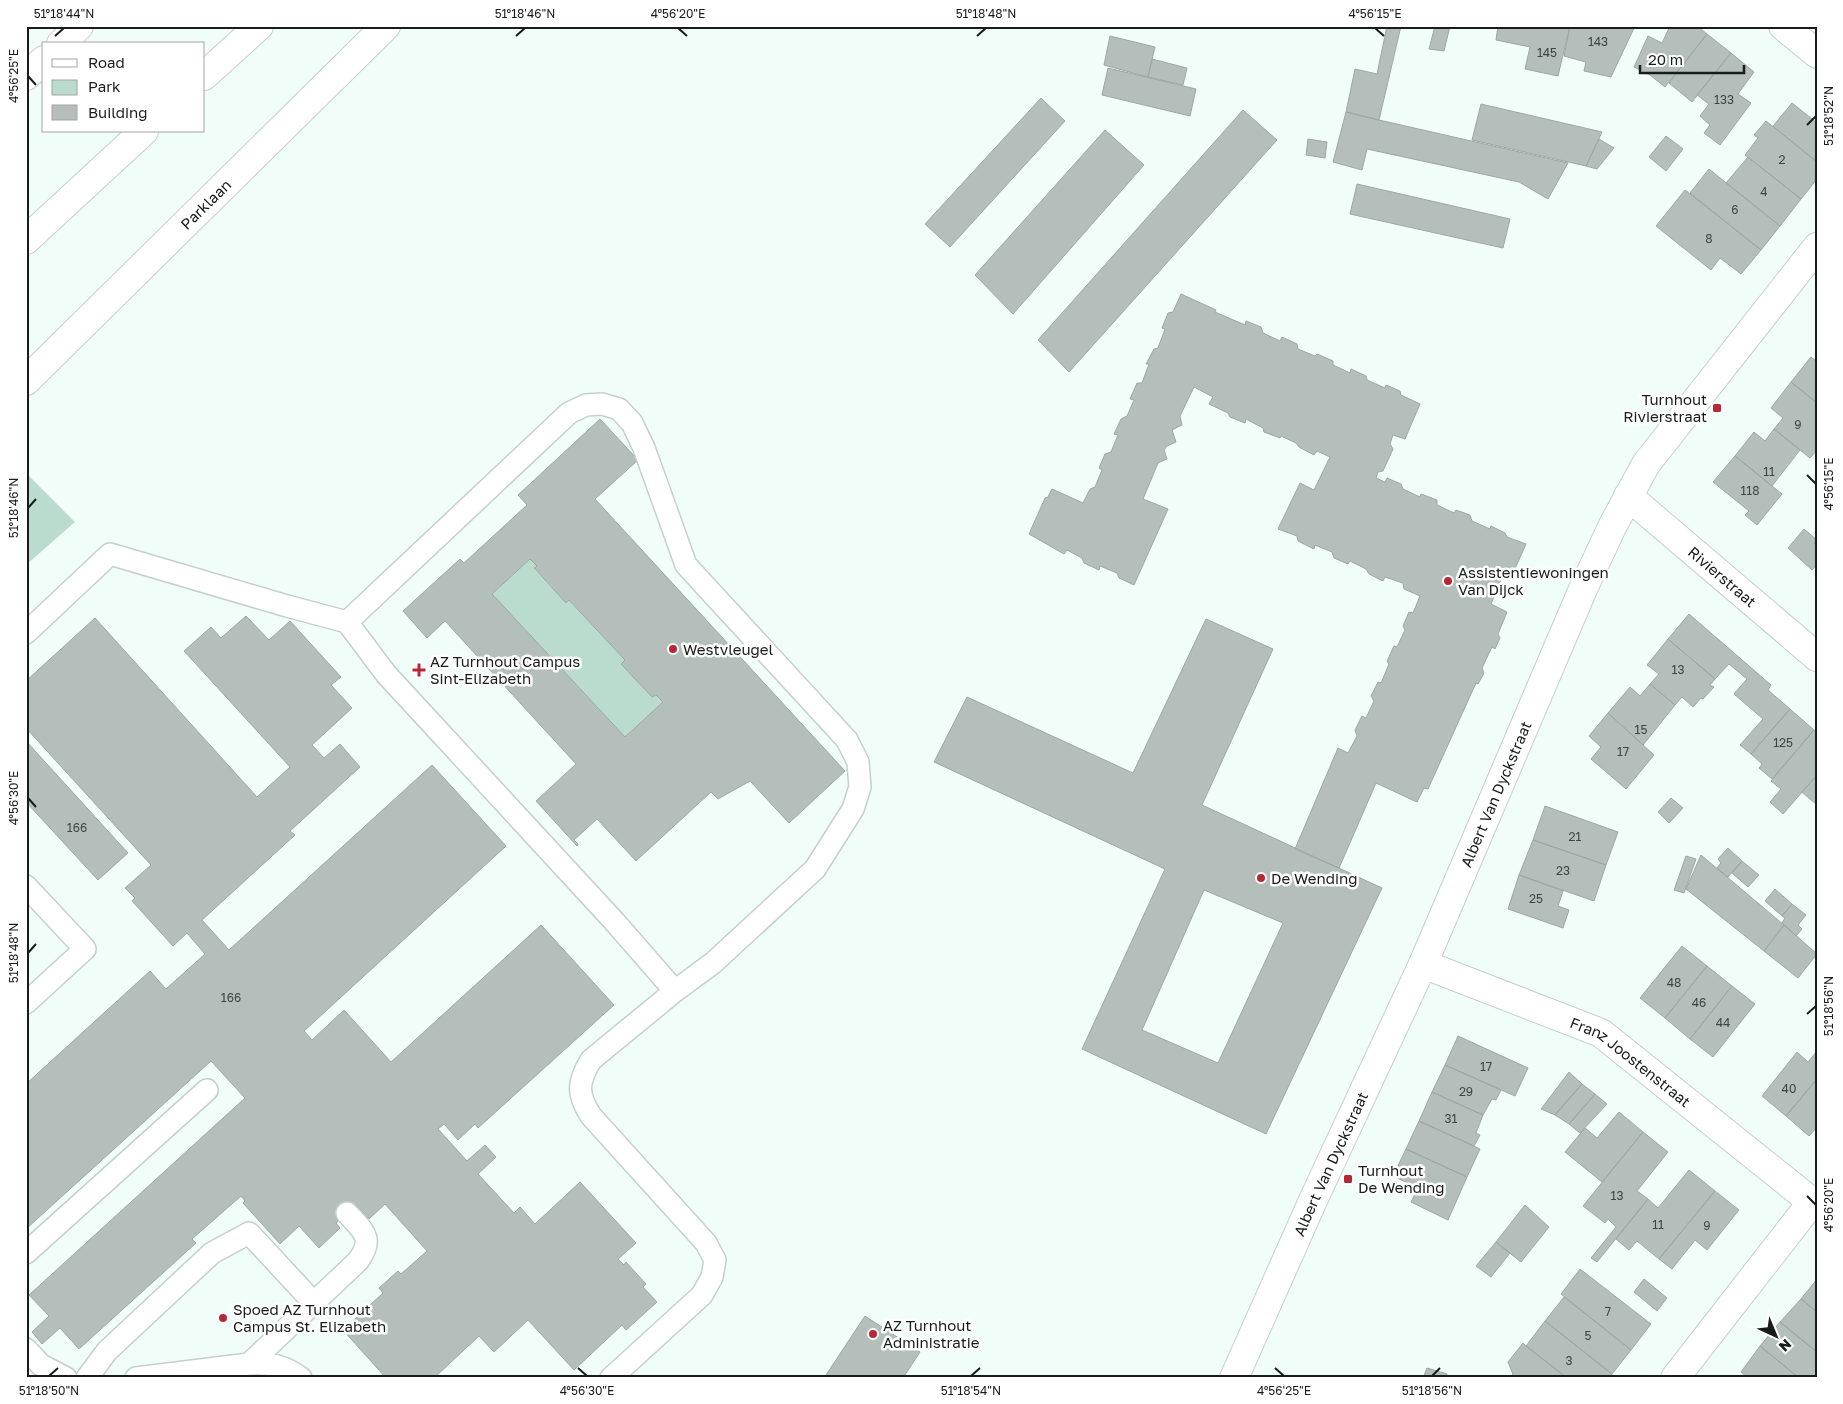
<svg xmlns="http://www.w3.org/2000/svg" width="1843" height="1404" font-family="'Golos Text',sans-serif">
  <rect width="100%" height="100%" fill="#f1fdf8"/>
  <path fill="#b9dccf" d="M26,473L75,522L26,565Z
    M530,559L537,566L534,569L566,603L569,600L625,660L621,664L652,697L656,695L663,702L625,737L492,594Z"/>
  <path fill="#b4bfbb" stroke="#9da7a3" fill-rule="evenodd" d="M1387,26H1401L1379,120L1346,112L1355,69L1377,74Z
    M1435,26H1450L1444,51L1429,49Z
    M1498,26H1570L1558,76L1525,69L1530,47L1496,40Z
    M1570,26H1635L1611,77L1584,71L1586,62L1564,56Z
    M1670,26H1697L1707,34L1665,87L1650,75L1634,67L1648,36L1662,43Z
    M1707,34L1731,53L1692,102L1669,83Z
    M1110,36L1155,47L1148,77L1104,65Z
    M1731,53L1754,72L1738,94L1751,103L1720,145L1704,133L1710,125L1700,116L1709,104L1697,95Z
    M1152,59L1187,68L1183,85L1148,77Z
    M1108,68L1196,89L1190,116L1102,95Z
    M1041,98L1065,121L950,247L925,224Z
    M1792,103L1817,123V162L1773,126Z
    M1481,104L1602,132L1586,166L1472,140Z
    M1243,110L1277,140L1069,372L1038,340Z
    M1346,112L1379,120L1568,163L1548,199L1519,182L1367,149L1362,170L1333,162Z
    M1766,121L1817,162V179L1801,199L1745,155L1758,138L1754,135Z
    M1105,130L1144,165L1013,314L975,275Z
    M1666,136L1683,149L1666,171L1649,157Z
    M1308,139L1327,142L1325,158L1306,155Z
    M1599,139L1614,148L1597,169L1586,166Z
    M1748,157L1801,199L1780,226L1726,183Z
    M1709,169L1780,226L1761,250L1690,193Z
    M1357,184L1510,219L1503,248L1350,214Z
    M1685,190L1761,250L1741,274L1720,258L1711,270L1656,226Z
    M1181,294L1216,310L1215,312L1245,325L1246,321L1261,327L1263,333L1280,341L1282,337L1297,344L1298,349L1315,356L1317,354L1333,361V365L1350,373L1351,369L1366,376L1367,380L1385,388L1386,385L1400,391L1401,395L1420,404L1405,439L1393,435L1390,444L1393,449L1383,471L1378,472L1376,478L1385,482L1387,478L1401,484L1403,489L1420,497L1421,494L1437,500V505L1454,513L1456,510L1470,515L1472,521L1490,529L1491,526L1505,533L1507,537L1526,544L1510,580L1502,577L1491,604L1507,612L1498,634L1500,638L1495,649L1492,647L1482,668L1484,673L1478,684L1476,683L1428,789L1424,788L1417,802L1376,783L1339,868L1295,849L1338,748L1348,753L1357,736L1355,730L1362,716L1366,718L1374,701L1371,696L1378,682L1381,683L1389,664L1387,661L1394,646L1397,647L1405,630L1403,626L1409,612L1413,613L1420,596L1404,589L1403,583L1385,577L1383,581L1369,574L1366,569L1350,561L1348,564L1334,558L1332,552L1315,545L1314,549L1298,541L1297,536L1278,529L1300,483L1314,490L1330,457L1317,451L1314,455L1299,447L1296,443L1281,436L1280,438L1264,432L1263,428L1246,419L1245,423L1230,417L1228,413L1209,404L1213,397L1194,387L1180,416L1182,425L1172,430L1176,442L1167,446L1164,450L1167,459L1158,463L1143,499L1168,509L1134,585L1119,578L1117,573L1100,566L1099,570L1084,563L1082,558L1067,550L1064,554L1029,534L1045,498L1048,497L1052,489L1083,503L1090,489L1095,487L1102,470L1099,468L1105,454L1111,452L1118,435L1114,434L1121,419L1127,416L1134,400L1130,399L1137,383H1142L1149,364H1146L1154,349L1158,348L1165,329L1162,328L1168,313L1173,312Z
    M1811,357L1817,362V403L1791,382Z
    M1791,382L1817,403V450L1810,458L1774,429L1783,418L1771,408Z
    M600,419L638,460L595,499L845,771L789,823L750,781L718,799L711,792L636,861L597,819L574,840L578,844L577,846L536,801L576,764L445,621L427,638L403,611L460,559L464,563L527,505L518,495ZM530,559L537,566L534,568L566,603L569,600L625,660L621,664L652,697L656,695L663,702L625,737L492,594Z
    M1774,429L1800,450L1772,486L1735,456L1754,432L1765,441Z
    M1735,456L1782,494L1757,525L1745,515L1749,511L1713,482Z
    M1804,529L1817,540L1814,543L1817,545V564L1812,570L1788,548Z
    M1689,614L1771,685L1768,690L1790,709L1751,754L1740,745L1763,719L1734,694L1747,679L1729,664L1715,679L1668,639Z
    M246,616L269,640L290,621L341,677L331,685L352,708L312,745L324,758L340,744L360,767L290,831L295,835L202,920L229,950L432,765L506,846L304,1031L312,1040L344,1010L391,1062L541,925L614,1005L478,1128L475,1124L458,1140L444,1124L438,1129L467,1161L485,1145L496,1157L478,1174L514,1213L520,1207L535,1224L580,1182L636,1243L618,1259L624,1265L626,1262L646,1284L643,1287L657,1302L626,1330L622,1325L574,1370L528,1320L494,1352L479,1336L434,1378H386L343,1330L383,1293L379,1288L398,1271L401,1274L427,1251L385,1204L369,1219L356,1205L336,1223L340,1228L319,1248L299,1226L280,1244L243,1203L245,1201L241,1196L192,1239L196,1243L79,1349L60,1328L42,1344L32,1332L49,1316L29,1295L245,1098L211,1061L26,1229V1084L150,971L166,989L205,954L187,933L173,946L132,901L135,898L125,888L151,865L26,728V681L95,618L257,797L290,767L184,651L211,627L221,638Z
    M1206,619L1273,649L1202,805L1382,888L1266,1134L1082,1049L1165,869L934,762L967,697L1133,773ZM1204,890L1283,923L1218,1063L1142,1030Z
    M1668,639L1715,679L1710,685L1714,687L1703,699L1701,698L1693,707L1682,697L1675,705L1650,684L1659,674L1647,665Z
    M1650,684L1675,705L1643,745L1608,713L1630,687L1640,696Z
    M1790,709L1814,730L1772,779L1759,768L1762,764L1751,754Z
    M1608,713L1654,755L1626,789L1591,759L1601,747L1589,736Z
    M1814,730L1817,732V775L1783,814L1770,802L1781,789L1771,781Z
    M26,741L128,853L98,880L26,802Z
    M1817,775V805L1802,792Z
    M1671,798L1683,808L1669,823L1658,812Z
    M1545,806L1618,832L1606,865L1533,840Z
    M1533,840L1606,865L1594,901L1519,875Z
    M1728,848L1742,861L1728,877L1717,868L1721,863L1718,859Z
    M1701,855L1784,925L1764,951L1686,889Z
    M1686,856L1696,859L1684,893L1674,890Z
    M1742,861L1759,875L1748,887L1732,873Z
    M1519,875L1563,891L1558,906L1569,910L1563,928L1508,909Z
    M1775,889L1792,904L1782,916L1765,901Z
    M1792,904L1806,915L1798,925L1802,929L1796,936L1782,923L1785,918L1782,916Z
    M1784,925L1817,954L1798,978L1764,951Z
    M1682,946L1707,966L1665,1018L1640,998Z
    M1707,966L1732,986L1690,1039L1665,1018Z
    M1732,986L1755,1004L1713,1057L1690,1039Z
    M1458,1036L1528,1068L1515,1096L1445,1065Z
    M1817,1051V1079L1786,1116L1762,1096L1797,1052L1808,1062Z
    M1445,1065L1501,1090L1496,1100L1492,1099L1483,1115L1432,1092Z
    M1569,1072L1582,1084L1555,1115L1541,1109Z
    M1817,1079V1127L1809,1136L1786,1116Z
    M1582,1084L1595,1094L1569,1124L1555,1115Z
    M1432,1092L1483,1115L1476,1133L1480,1135L1474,1146L1419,1121Z
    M1595,1094L1607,1104L1580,1133L1569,1124Z
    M1619,1112L1643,1132L1602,1182L1565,1152L1585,1128L1597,1138Z
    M1419,1121L1480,1149L1467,1177L1406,1149Z
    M1643,1132L1668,1152L1637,1191L1648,1199L1597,1262L1591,1258L1616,1227L1608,1219L1605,1223L1583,1206Z
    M1406,1149L1467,1177L1448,1220L1411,1202L1418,1188L1393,1176Z
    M1689,1170L1715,1191L1659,1259L1637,1241L1629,1250L1616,1239L1648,1199L1658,1208Z
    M1715,1191L1739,1210L1707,1250L1695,1240L1672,1269L1659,1259Z
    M1525,1205L1549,1227L1521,1262L1496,1242Z
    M1496,1242L1510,1253L1491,1277L1476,1266Z
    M1580,1269L1651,1324L1631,1350L1561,1294Z
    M1644,1279L1667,1298L1657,1311L1634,1292Z
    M1817,1279V1312L1801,1299Z
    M1564,1297L1631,1350L1612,1374L1545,1321Z
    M1801,1299L1817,1312V1352L1780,1322Z
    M865,1316L920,1352L903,1378H824Z
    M1545,1321L1612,1374L1609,1378H1567L1526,1346Z
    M1780,1322L1817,1352V1378H1799L1760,1346Z
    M1523,1343L1526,1346L1567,1378H1510L1513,1374L1508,1362Z
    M1760,1346L1799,1378H1748L1741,1372Z
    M1427,1368L1447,1374L1446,1378H1423Z"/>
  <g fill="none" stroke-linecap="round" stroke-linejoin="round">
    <defs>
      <path id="service" d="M347,622L569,413L586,405L602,404L619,409L632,423L644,448L686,565L847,740L858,762L860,787L853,809L815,869L713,963L675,991L591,1060C577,1083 577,1094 591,1116L706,1243L715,1260L712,1277L702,1295L611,1378
        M26,633L110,554L287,606L347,622L386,674L613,920L675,991
        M26,886L85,949L26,1003
        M26,1253L207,1090
        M26,1349L41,1365L66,1378
        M249,1364L358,1261C375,1238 363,1231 347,1213
        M87,1378L107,1351L212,1253L249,1233L314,1303
        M136,1378L249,1364C271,1363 283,1365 301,1378"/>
      <g id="minor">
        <path d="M1783,26L1817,54"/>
        <path d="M61,44L79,26"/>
        <path d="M26,76L44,60"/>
        <path id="s1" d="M1628,496L1817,657"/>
        <path id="s2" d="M1423,964L1601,1033L1812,1202L1675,1378"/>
        <path id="s3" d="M1234,1378L1315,1196L1423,964L1583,589L1613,525L1646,464L1817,247"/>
      </g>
      <g id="primary">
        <path d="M204,76L259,26"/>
        <path d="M26,240L144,131"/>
        <path id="s4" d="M26,381L386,26"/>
      </g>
    </defs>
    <use href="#service" stroke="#c5d0cc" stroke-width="24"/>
    <use href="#minor" stroke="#c5d0cc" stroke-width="30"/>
    <use href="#primary" stroke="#c5d0cc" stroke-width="30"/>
    <use href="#service" stroke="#fff" stroke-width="21"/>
    <use href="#minor" stroke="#fff" stroke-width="28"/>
    <use href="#primary" stroke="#fff" stroke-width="28"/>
  </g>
  <path fill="none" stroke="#181c1a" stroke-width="2" d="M678,28L687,36M1375,28L1384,36M55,36L64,28M516,36L525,28M977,36L986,28M28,76L36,85M1807,125L1816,116M1807,475L1816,484M28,508L36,499M28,798L36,807M28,953L36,944M1807,1014L1816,1006M1807,1196L1816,1205M578,1368L587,1376M1275,1368L1284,1376M49,1376L58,1368M971,1376L980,1368M1432,1376L1440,1368"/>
  <g fill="#b82738" stroke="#fff" stroke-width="2">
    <rect x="1712" y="403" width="10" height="10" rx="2.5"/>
    <circle cx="1448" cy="581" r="5"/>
    <circle cx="673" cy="649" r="5"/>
    <path d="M416.5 662.5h5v5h5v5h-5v5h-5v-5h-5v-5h5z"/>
    <circle cx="1261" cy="878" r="5"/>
    <rect x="1343" y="1174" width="10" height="10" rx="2.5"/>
    <circle cx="223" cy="1318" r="5"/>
    <circle cx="873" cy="1334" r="5"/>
  </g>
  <g text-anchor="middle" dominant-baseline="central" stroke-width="5" stroke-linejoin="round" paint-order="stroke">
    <g font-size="12" fill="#3f4542">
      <text x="1598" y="41">143</text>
      <text x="1547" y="52">145</text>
      <text x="1724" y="99">133</text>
      <text x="1782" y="159">2</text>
      <text x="1764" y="191">4</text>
      <text x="1735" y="209">6</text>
      <text x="1709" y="238">8</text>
      <text x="1798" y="424">9</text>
      <text x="1769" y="471">11</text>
      <text x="1750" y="490">118</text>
      <text x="1678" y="669">13</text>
      <text x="1641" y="729">15</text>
      <text x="1783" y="742">125</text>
      <text x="1623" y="751">17</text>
      <text x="77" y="827">166</text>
      <text x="1575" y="836">21</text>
      <text x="1563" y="870">23</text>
      <text x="1536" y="898">25</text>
      <text x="1674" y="982">48</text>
      <text x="231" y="997">166</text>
      <text x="1699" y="1002">46</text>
      <text x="1723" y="1022">44</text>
      <text x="1486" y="1066">17</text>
      <text x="1789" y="1088">40</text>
      <text x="1466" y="1091">29</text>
      <text x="1451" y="1118">31</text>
      <text x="1617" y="1195">13</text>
      <text x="1658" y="1224">11</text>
      <text x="1707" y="1225">9</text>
      <text x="1608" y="1311">7</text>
      <text x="1588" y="1335">5</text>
      <text x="1569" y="1360">3</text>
    </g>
    <g font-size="15" fill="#181c1a" stroke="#fff">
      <text stroke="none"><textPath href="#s4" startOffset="252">Parklaan</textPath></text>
      <text stroke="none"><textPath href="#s1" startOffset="124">Rivierstraat</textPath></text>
      <text stroke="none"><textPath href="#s3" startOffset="640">Albert Van Dyckstraat</textPath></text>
      <text stroke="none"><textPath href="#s2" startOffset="231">Franz Joostenstraat</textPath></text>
      <text stroke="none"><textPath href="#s3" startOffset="235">Albert Van Dyckstraat</textPath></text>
    </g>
    <g font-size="15" fill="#181c1a" stroke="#fff" text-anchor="start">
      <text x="1707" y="399" text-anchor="end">Turnhout<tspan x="1707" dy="17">Rivierstraat</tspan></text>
      <text x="1458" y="572">Assistentiewoningen<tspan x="1458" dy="17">Van Dijck</tspan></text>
      <text x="683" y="649">Westvleugel</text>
      <text x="430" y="661">AZ Turnhout Campus<tspan x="430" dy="17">Sint-Elizabeth</tspan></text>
      <text x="1271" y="878">De Wending</text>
      <text x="1358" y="1170">Turnhout<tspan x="1358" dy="17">De Wending</tspan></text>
      <text x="233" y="1309">Spoed AZ Turnhout<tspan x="233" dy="17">Campus St. Elizabeth</tspan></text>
      <text x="883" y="1325">AZ Turnhout<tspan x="883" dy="17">Administratie</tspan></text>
    </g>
  </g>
  <rect width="1843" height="1404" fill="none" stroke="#ffffff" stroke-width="55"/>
  <rect x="42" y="42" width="162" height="90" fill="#ffffff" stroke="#a3a4a3"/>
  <rect x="52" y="59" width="25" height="8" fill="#ffffff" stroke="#a3a4a3"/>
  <text x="88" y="68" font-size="15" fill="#181c1a">Road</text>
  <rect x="52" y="80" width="25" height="15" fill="#b9dccf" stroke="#a3a4a3"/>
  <text x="88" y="92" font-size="15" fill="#181c1a">Park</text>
  <rect x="52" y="105" width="25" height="15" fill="#b4bfbb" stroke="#a3a4a3"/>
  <text x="88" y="118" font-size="15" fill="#181c1a">Building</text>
  <g transform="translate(1776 1336) rotate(136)" stroke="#ffffff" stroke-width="4" paint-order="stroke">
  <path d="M0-4L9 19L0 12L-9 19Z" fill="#181c1a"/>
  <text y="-8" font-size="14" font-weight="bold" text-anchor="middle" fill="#181c1a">N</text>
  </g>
  <path d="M1640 65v8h104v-8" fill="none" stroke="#181c1a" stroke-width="2.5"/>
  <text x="1648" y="65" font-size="15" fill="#181c1a" stroke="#ffffff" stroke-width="4" paint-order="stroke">20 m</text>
  <rect x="28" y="28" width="1788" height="1348" fill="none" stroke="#181c1a" stroke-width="2"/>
  <g font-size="12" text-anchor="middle" fill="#181c1a">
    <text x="64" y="18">51°18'44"N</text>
    <text x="525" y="18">51°18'46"N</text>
    <text x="678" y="18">4°56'20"E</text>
    <text x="986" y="18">51°18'48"N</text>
    <text x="1375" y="18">4°56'15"E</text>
    <text transform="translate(14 76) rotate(-90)" y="4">4°56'25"E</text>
    <text transform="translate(1829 116) rotate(-90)" y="4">51°18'52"N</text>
    <text transform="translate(1829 484) rotate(-90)" y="4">4°56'15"E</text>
    <text transform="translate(14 508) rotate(-90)" y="4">51°18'46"N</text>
    <text transform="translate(14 798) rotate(-90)" y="4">4°56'30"E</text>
    <text transform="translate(14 953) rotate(-90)" y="4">51°18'48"N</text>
    <text transform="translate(1829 1006) rotate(-90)" y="4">51°18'56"N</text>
    <text transform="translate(1829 1205) rotate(-90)" y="4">4°56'20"E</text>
    <text x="49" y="1395">51°18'50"N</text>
    <text x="587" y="1395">4°56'30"E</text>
    <text x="971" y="1395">51°18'54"N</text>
    <text x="1284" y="1395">4°56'25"E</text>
    <text x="1432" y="1395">51°18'56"N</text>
  </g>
</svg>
